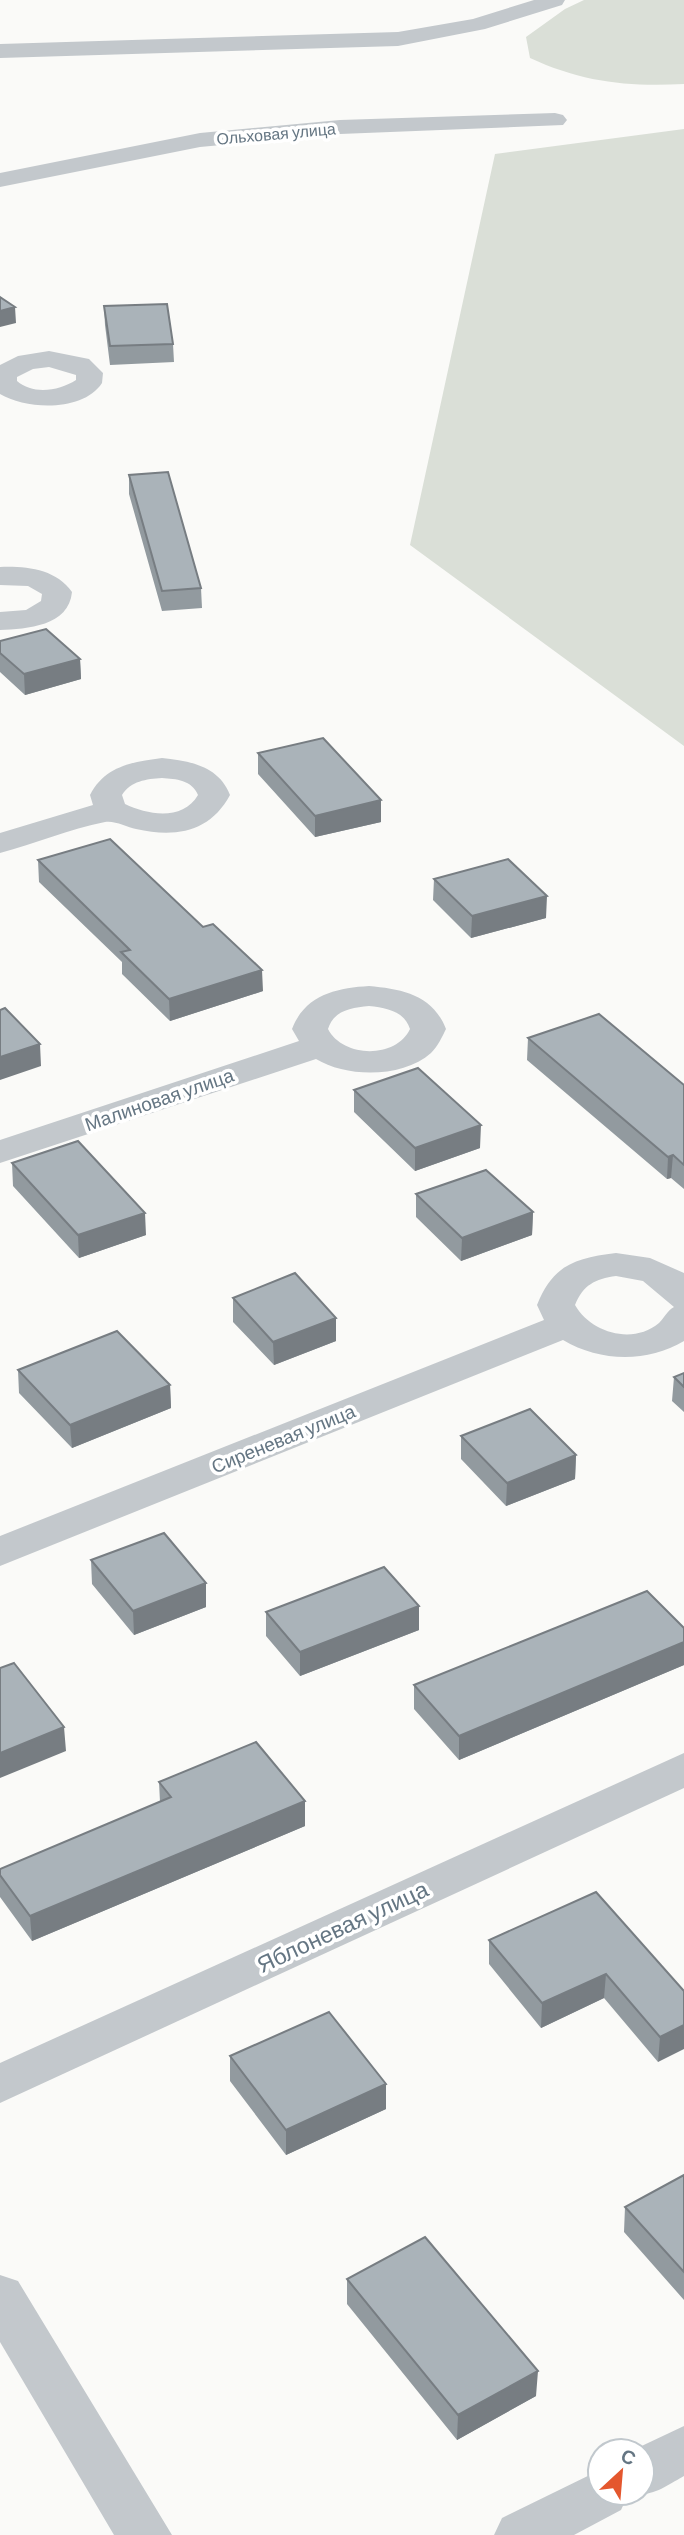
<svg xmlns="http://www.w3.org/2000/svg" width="684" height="2535" font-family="Barlow,sans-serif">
  <rect width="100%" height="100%" fill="#fafaf8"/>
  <path fill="#dadfd7" d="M584,0H684V84C627,87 582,82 530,58L526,37L565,9Z
    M684,129V746L410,545L495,154Z"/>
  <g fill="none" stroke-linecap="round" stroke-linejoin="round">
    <path fill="#c3c8cc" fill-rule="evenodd" d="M534,0H565L562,5L485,29L398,46L0,58V44L398,32L473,19Z
      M555,113L563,115L567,120L563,125L340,134L200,147L0,187V173L200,133L340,120Z
      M49,351L89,359L103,373L102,383C83,412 27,410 0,394V365L18,356ZM49,367L76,375V380C59,391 33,395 17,381V377L33,369Z
      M0,567C26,566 56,569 72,592C69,626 27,629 0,630V612L26,610L41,601L42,594L28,586L0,585Z
      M162,758C190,761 219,766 230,795C210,832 176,838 136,829C127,827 114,820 105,822C69,829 35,844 0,853V833L93,805L90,795C105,766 132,762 162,758ZM162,778C176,779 192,780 198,795C183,821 148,815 125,804L122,795C131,781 146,779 162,778Z
      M369,986C402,989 433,995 446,1029C442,1037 438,1046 431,1053C403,1078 347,1078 316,1059L0,1163V1140L299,1041L292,1029C305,995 336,988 369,986ZM369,1006C387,1008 404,1011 410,1029C396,1059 343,1058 328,1029C334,1010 351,1008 369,1006Z
      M616,1253L650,1258L684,1273V1341C647,1363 600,1362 563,1340L0,1566V1536L544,1320L537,1305C553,1265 575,1258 616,1253ZM616,1276L643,1281L674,1307C667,1311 665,1317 659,1323C633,1345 591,1333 575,1305C583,1285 595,1279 616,1276Z
      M684,1753V1788L0,2103V2063Z
      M0,2275L18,2281L172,2535H114L0,2342Z
      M684,2426V2476C671,2483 651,2498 636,2493H642V2451H631Z
      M600,2470V2493H629L621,2510L574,2535H494L502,2518Z"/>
  </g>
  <path fill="#929a9f" d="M104,306L173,344L174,362L110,365L105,325Z
    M129,475L201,588L202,608L162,611L129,494Z
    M0,641L80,659L81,679L25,695L0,672Z
    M258,753L381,822L315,837L258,774Z
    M38,860L263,991L170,1021L122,974V962L39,882Z
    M434,879L546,918L471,938L433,900Z
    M528,1038L684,1085V1189L671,1178L667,1179L527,1060Z
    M354,1090L480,1148L415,1171L354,1112Z
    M12,1163L146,1235L79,1258L13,1186Z
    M416,1194L533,1212L532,1235L461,1261L416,1217Z
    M233,1298L336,1318V1341L274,1365L233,1322Z
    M18,1370L170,1385L171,1408L72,1448L19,1393Z
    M684,1373V1412L672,1401L674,1377Z
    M461,1436L576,1455L575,1479L506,1506L461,1459Z
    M91,1560L206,1583V1607L134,1635L92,1584Z
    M419,1606V1630L300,1676L266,1636V1612Z
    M684,1628V1665L459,1760L414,1709V1685Z
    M159,1782L305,1801V1826L32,1941L0,1897V1869L160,1802Z
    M489,1940L684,1991L658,2062L604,1998L541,2028L489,1964Z
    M230,2056L386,2084V2109L286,2155L230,2081Z
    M684,2175V2300L624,2232L625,2207Z
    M347,2279L536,2396L457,2440L347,2304Z"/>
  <path fill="#777d82" d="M15,307L16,323L0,327V311Z
    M80,659L81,679L25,695L24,674Z
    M381,800V822L315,837V816Z
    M547,896L546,918L471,938L472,916Z
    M262,970L263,991L170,1021L169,999Z
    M40,1044L41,1066L0,1080V1057Z
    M481,1125L480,1148L415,1171V1148Z
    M673,1155L671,1178L667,1179L668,1157Z
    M533,1212L532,1235L461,1261L462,1238Z
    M145,1213L146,1235L79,1258L78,1235Z
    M336,1318V1341L274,1365L273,1342Z
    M170,1385L171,1408L72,1448L70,1425Z
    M576,1455L575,1479L506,1506L507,1483Z
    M206,1583V1607L134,1635L133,1611Z
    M419,1606V1630L300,1676V1652Z
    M684,1642V1665L459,1760V1736Z
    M64,1727L66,1751L0,1778V1753Z
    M305,1801V1826L32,1941L30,1916Z
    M606,1974L604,1998L541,2028L542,2003Z
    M684,2025V2049L658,2062L660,2037Z
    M386,2084V2109L286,2155V2130Z
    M538,2371L536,2396L457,2440L458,2415Z"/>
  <path fill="#aab3b9" stroke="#777d82" stroke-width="2" d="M0,297L15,307L0,311Z
    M167,304L173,344L110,346L104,306Z
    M168,472L201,588L162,591L129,475Z
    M46,629L80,659L24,674L0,653V641Z
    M323,738L381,800L315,816L258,753Z
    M110,839L203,927L213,924L262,970L169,999L121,952L130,950L38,860Z
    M508,859L547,896L472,916L434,879Z
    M5,1008L40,1044L0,1057V1010Z
    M599,1014L684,1085V1165L673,1155L668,1157L528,1038Z
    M418,1068L481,1125L415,1148L354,1090Z
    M78,1141L145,1213L78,1235L12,1163Z
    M486,1170L533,1212L462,1238L416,1194Z
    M295,1273L336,1318L273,1342L233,1298Z
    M117,1331L170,1385L70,1425L18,1370Z
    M684,1373V1387L674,1377Z
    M530,1409L576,1455L507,1483L461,1436Z
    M164,1533L206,1583L133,1611L91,1560Z
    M384,1567L419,1606L300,1652L266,1612Z
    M647,1591L684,1628V1642L459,1736L414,1685Z
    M14,1663L64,1727L0,1753V1668Z
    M256,1742L305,1801L30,1916L0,1875V1869L171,1797L159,1782Z
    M596,1892L684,1991V2025L660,2037L606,1974L542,2003L489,1940Z
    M329,2012L386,2084L286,2130L230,2056Z
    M684,2175V2272L625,2207Z
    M425,2237L538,2371L458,2415L347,2279Z"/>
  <g text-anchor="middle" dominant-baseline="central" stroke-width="7" stroke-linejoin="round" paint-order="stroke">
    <g font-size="16" fill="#657683" stroke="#fff">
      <text transform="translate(276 133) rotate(-5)">Ольховая улица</text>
    </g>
    <g font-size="19" fill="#657683" stroke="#fff">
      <text transform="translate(159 1099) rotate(-19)">Малиновая улица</text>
      <text transform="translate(283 1438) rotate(-22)">Сиреневая улица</text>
    </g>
    <g font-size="23" fill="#657683" stroke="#fff">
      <text transform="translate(342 1926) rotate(-25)">Яблоневая улица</text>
    </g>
  </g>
  <g transform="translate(621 2472) rotate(26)"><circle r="33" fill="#ffffff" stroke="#c1c8cd" stroke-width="2"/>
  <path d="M0-5L12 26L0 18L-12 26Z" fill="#e4572e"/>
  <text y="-10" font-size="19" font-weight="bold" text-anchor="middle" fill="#657683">С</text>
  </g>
</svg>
